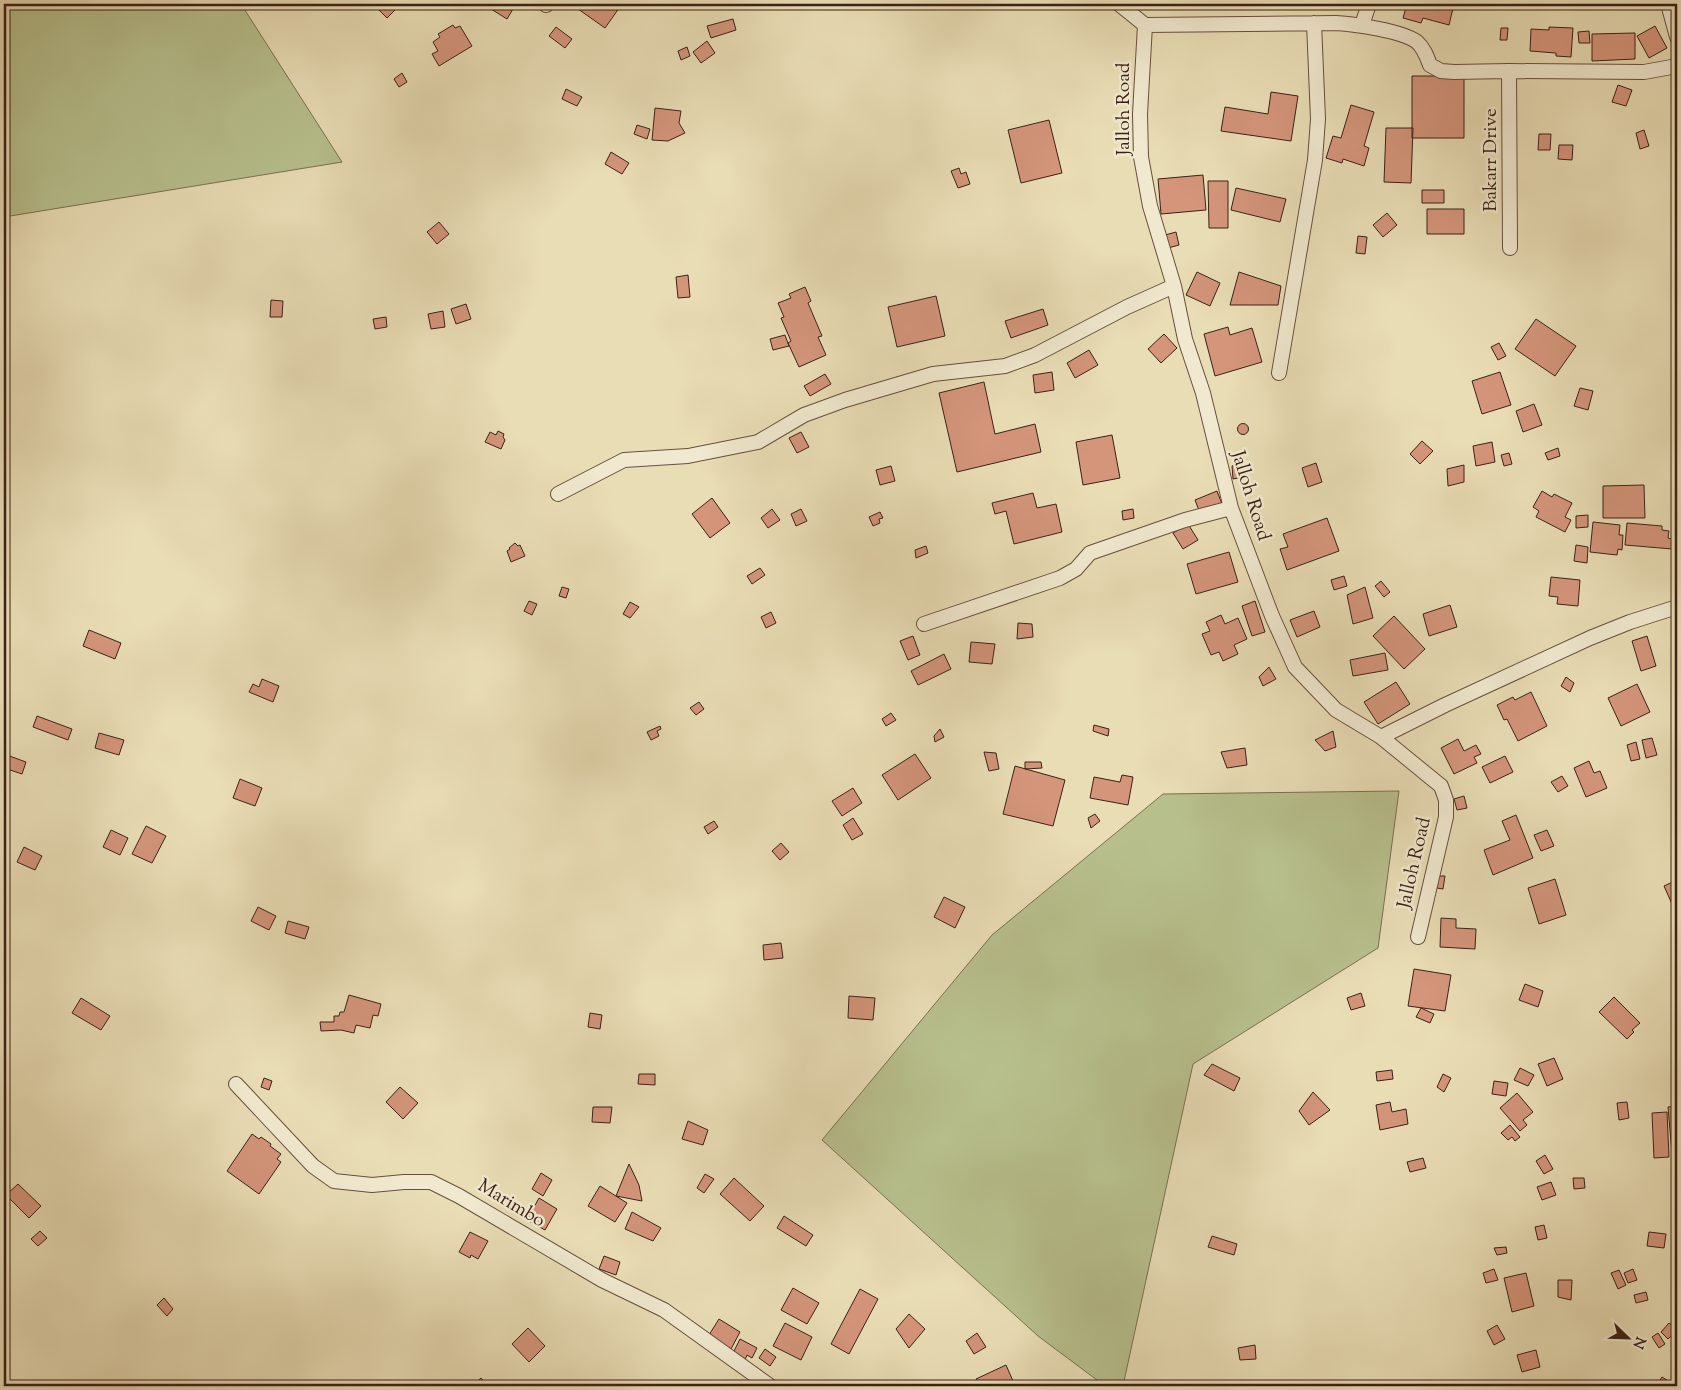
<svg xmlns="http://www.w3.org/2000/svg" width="1681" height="1390" font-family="'Sorts Mill Goudy',serif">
  <rect width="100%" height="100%" fill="#e9ddb5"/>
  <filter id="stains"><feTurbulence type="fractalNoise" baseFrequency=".004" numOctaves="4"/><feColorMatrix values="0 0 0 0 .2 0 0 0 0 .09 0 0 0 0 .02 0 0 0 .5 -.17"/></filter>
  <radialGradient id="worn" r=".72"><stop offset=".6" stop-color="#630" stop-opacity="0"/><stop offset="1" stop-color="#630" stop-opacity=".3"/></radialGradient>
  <path fill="#b7c08d" stroke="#797051" d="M4,4H241L342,162L4,217Z
    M1399,791L1378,948L1193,1064L1123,1386H1105L1038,1336L822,1140L992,935L1163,794Z"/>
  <path fill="#d4957b" stroke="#3b2115" d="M383,4H391L396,9L387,18L378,9Z
    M483,4H516L507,19Z
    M571,4H622L605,28Z
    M1407,4H1454L1449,25L1423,18L1421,23L1403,18Z
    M733,19L736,30L711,38L707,26Z
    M453,25L455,28L460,26L472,46L439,66L432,54L438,51L433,42L440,37L438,34Z
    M1655,26L1667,48L1649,58L1637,36Z
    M556,27L572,39L565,48L549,36Z
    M1549,27L1573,28L1571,57L1556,56V53L1530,51L1531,29L1549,30Z
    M1501,28H1508L1507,40H1500Z
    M1589,31L1590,43H1579L1578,32Z
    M1635,33V59L1592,61V34Z
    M707,41L715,53L701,63L693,52Z
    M687,47L690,56L681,60L678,51Z
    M402,73L407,82L399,87L394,79Z
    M1412,76H1464V138H1412Z
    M1618,85L1632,90L1626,106L1612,102Z
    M566,89L582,97L577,106L562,99Z
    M1271,92L1298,96L1291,141L1221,131L1225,107L1268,114Z
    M1351,105L1374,112L1364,146L1369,148L1364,166L1343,159L1342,163L1326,158L1333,136L1341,138Z
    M655,108L681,111L679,123L685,133L668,141L652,140Z
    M1049,120L1062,173L1021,183L1008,130Z
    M637,125L650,129L647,139L634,134Z
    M1386,128H1413L1411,183L1384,182Z
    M1644,130L1649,146L1640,149L1636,133Z
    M1539,134H1551L1550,150H1538Z
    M1559,145H1573L1572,160L1558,159Z
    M611,152L629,163L622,174L605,164Z
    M959,168L961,174L966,172L970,184L958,188L951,171Z
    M1203,175L1206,210L1161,214L1158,179Z
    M1208,181H1228V228H1209Z
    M1236,188L1286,199L1280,222L1231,210Z
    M1422,190H1444V203H1422Z
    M1427,209H1464V234H1427Z
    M1387,213L1397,225L1383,237L1373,225Z
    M439,222L449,234L437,244L427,232Z
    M1176,232L1179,245L1168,248L1165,235Z
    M1358,236L1367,237L1365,254L1356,253Z
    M1197,272L1220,283L1210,306L1186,295Z
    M1239,272L1281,286L1278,305H1230Z
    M688,275L690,297L678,298L676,277Z
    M805,287L811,301L808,303L822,336L818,337L826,355L799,367L788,343L791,341L781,318L784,317L778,303L791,298L789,294Z
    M936,296L945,336L897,347L888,307Z
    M271,300L283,301L282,317H270Z
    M466,304L471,319L456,324L451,309Z
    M1043,309L1048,325L1011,338L1005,321Z
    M443,311L445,327L431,329L428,314Z
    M386,317L387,327L375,329L373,319Z
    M1536,319L1576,346L1555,376L1515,349Z
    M1228,327L1230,335L1252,328L1262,362L1215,376L1204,334Z
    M1164,334L1177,348L1161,363L1148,349Z
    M785,335L789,346L773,350L770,339Z
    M1499,343L1506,356L1498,360L1491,347Z
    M1089,350L1098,365L1075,378L1067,363Z
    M1052,372L1054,390L1035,393L1033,375Z
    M1500,372L1511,405L1482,414L1472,381Z
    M825,374L831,384L810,396L804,386Z
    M984,382L995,434L1035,424L1041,452L957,472L939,393Z
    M1580,388L1593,391L1588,410L1574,406Z
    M1534,404L1542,425L1523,432L1516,411Z
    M1237.5 429a5.5 5.5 0 1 1 11 0a5.5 5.5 0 1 1-11 0Z
    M498,431L504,434L503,437L505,440L501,449L485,442L490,432L496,435Z
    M801,432L809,447L797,453L789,438Z
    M1112,435L1120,478L1083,485L1076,442Z
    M1422,441L1433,451L1420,464L1410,454Z
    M1492,442L1495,462L1476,466L1473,446Z
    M1558,448L1560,456L1548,460L1545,453Z
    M1509,453L1512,464L1504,466L1501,455Z
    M1316,463L1322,482L1308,487L1302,468Z
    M1241,464L1243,477L1233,479L1232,466Z
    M1464,465V482L1448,486L1447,469Z
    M891,466L895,481L880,485L876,470Z
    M1644,485L1645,518H1603V486Z
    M1217,491L1222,504L1200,513L1195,500Z
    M1542,491L1552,497L1554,494L1572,503L1565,517L1571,520L1565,532L1536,517L1539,511L1533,507Z
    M1033,493L1037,508L1056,504L1062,532L1014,544L1006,511L995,514L992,503Z
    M712,498L730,523L710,538L692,514Z
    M772,509L780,520L768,528L761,518Z
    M801,509L807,521L796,526L791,514Z
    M1133,509L1134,518L1123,520L1122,511Z
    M880,512L883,518L879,519L880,523L873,526L869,517Z
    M1588,515V527L1576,528V516Z
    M1327,518L1339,551L1287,570L1280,549L1288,547L1283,534Z
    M1593,522L1620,525L1619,535H1623L1622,550L1618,549L1617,555L1590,552Z
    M1627,523L1662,526V530L1669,531L1668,538L1672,539V549L1625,545Z
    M1188,524L1198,540L1183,549L1173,533Z
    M515,543L518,546L520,545L525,556L511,562L507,551L510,549L509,548Z
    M1576,545L1588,547L1587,563L1574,561Z
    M926,546L928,553L916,558L915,550Z
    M1229,552L1238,582L1196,594L1187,564Z
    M760,568L765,575L752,584L747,576Z
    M1344,576L1347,586L1334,590L1331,580Z
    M1551,577L1580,580L1578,606L1557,604L1558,597L1549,596Z
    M1381,581L1390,592L1384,597L1375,586Z
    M562,587L569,589L566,598L559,596Z
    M1365,587L1373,618L1353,624L1347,595Z
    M529,601L537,604L532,615L524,611Z
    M1255,601L1265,632L1252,636L1242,606Z
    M630,602L639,607L630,618L623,614Z
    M1450,605L1457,627L1429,636L1423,614Z
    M1314,611L1320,627L1297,637L1290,620Z
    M771,612L776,623L766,628L761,617Z
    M1221,615L1225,624L1238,618L1247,639L1234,645L1238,654L1223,661L1219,652L1211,655L1202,634L1210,631L1206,622Z
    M1394,616L1425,649L1404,669L1373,636Z
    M1018,623L1032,624L1033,637L1017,639Z
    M89,630L121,643L115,659L83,646Z
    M913,636L920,655L908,660L900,641Z
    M1647,636L1656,666L1641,671L1632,641Z
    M971,642L995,644L992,664L969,662Z
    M1385,653L1388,670L1353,676L1350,660Z
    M944,654L951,669L918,685L911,671Z
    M1269,667L1276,679L1263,686L1259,677Z
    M1566,677L1574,683L1570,692L1561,686Z
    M262,679L279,686L273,702L249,692L253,684L259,687Z
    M1396,682L1410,704L1378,724L1364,702Z
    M1637,684L1650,712L1621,726L1608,698Z
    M1531,692L1547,726L1518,741L1507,719L1504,720L1497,705L1513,697L1515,700Z
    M699,702L704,709L696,715L690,708Z
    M891,713L896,720L886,726L882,719Z
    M37,716L72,729L68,740L33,727Z
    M1094,725L1109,729L1108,736L1093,731Z
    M660,726L661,729L657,731L659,736L651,740L647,732Z
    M940,729L944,737L935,742L934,736Z
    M1333,731L1336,747L1325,751L1315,740Z
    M99,733L124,740L119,755L95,748Z
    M1652,738L1657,755L1646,758L1642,740Z
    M1458,739L1464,751L1476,745L1481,754L1474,757L1477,763L1454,774L1441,748Z
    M1636,742L1640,759L1631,761L1627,745Z
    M1245,748L1247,765L1227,768L1221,752Z
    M984,752L996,753L999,769L989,771Z
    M4,754L26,762L22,774L4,768Z
    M915,754L931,778L898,800L882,775Z
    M1505,756L1513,772L1490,783L1482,767Z
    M1589,761L1594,773L1600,771L1607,788L1586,797L1574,768Z
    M1025,762H1041L1042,768L1025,769Z
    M1015,766L1065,780L1053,826L1003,814Z
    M1122,775L1133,777L1128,805L1090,798L1094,777L1120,782Z
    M1562,776L1568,786L1558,792L1551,782Z
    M240,779L262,788L255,806L233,798Z
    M853,788L862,803L842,816L832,801Z
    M1464,796L1467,808L1457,810L1454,799Z
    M1095,814L1100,821L1091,828L1088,818Z
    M1516,815L1533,858L1493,875L1484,850L1510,840L1502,821Z
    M853,818L863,834L852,840L843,825Z
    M714,821L718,827L708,834L704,827Z
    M146,826L166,836L152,863L132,854Z
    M111,830L128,838L120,855L103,847Z
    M1547,830L1554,846L1541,851L1534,835Z
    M781,843L789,852L780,860L772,851Z
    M24,847L42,856L35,870L17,862Z
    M1439,876H1445L1443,889L1437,888Z
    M1555,879L1566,915L1539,924L1528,888Z
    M1677,880V913H1676L1664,886Z
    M944,897L965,907L955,928L934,917Z
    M258,907L276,916L269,930L251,921Z
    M1441,918L1456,919V928L1476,929L1475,949L1440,947Z
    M288,921L309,927L305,939L285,933Z
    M781,943L783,958L764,960L763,945Z
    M1414,969L1451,975L1445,1011L1408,1006Z
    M1525,984L1543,991L1538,1007L1519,1000Z
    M1361,993L1365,1006L1351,1010L1347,998Z
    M349,995L381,1004L378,1016L373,1015L370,1028L356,1025L354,1033L341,1030L321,1031L320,1022H334V1016H339L340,1012H344Z
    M849,996L875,998L873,1020L848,1018Z
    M1614,997L1640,1023L1632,1030L1634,1032L1627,1039L1599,1012Z
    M81,998L110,1016L101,1030L72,1013Z
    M1421,1008L1434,1014L1430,1023L1416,1017Z
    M590,1013L602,1015L600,1029L588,1027Z
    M1554,1058L1563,1079L1547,1086L1538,1064Z
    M1212,1064L1240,1078L1234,1091L1204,1075Z
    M1520,1068L1534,1075L1528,1086L1514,1080Z
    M1392,1070L1393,1079L1377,1081L1376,1072Z
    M639,1074H655V1085L638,1084Z
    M1443,1074L1451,1078L1444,1092L1437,1087Z
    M264,1078L272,1081L269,1090L261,1087Z
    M1494,1081L1508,1083L1506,1096L1492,1094Z
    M400,1087L418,1103L403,1119L386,1102Z
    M1313,1092L1330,1110L1309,1125L1299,1111Z
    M1517,1093L1533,1112L1523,1120L1527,1125L1520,1131L1500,1108Z
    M1390,1102L1392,1112L1406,1109L1408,1124L1380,1130L1376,1105Z
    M1627,1102L1629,1118L1619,1120L1617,1103Z
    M1677,1106V1154H1672L1668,1107Z
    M593,1107H612L610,1123L592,1122Z
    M1667,1112L1669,1157L1654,1158L1652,1113Z
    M688,1121L708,1130L703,1145L682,1139Z
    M1510,1125L1520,1137L1515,1141L1512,1137L1508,1140L1501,1133Z
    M252,1134L259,1139L261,1137L271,1144L270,1146L281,1154L277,1159L281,1162L259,1194L227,1171Z
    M1545,1155L1553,1169L1544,1174L1536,1161Z
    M1423,1158L1426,1168L1410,1172L1407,1162Z
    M629,1164L639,1185L642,1201L616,1196Z
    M541,1173L552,1180L543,1196L532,1189Z
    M705,1174L714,1179L704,1193L697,1188Z
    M734,1178L764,1206L750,1221L720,1194Z
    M1573,1178H1584L1585,1188L1574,1189Z
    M1551,1182L1556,1195L1542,1200L1537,1187Z
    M18,1184L41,1206L29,1218L6,1195Z
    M600,1186L627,1203L615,1222L588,1206Z
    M539,1198L557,1209L545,1230L527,1220Z
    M632,1212L661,1228L653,1241L625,1229Z
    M784,1216L813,1235L806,1246L777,1228Z
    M1544,1225L1547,1238L1538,1240L1535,1227Z
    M40,1231L47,1238L38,1246L31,1239Z
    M470,1232L488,1241L478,1259L471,1255L470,1258L459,1252Z
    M1649,1232L1666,1234L1664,1248L1647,1246Z
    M1212,1236L1237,1244L1234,1255L1208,1247Z
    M1506,1247L1507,1253L1497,1255L1494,1248Z
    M604,1256L620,1262L616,1275L599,1269Z
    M1494,1269L1498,1280L1486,1283L1483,1273Z
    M1633,1269L1637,1280L1628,1283L1624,1273Z
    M1619,1270L1626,1285L1618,1289L1611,1273Z
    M1526,1273L1534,1306L1512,1312L1504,1278Z
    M1558,1280H1572L1571,1300L1558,1297Z
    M793,1288L819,1303L807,1324L781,1310Z
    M860,1289L878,1299L849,1354L831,1344Z
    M1646,1292L1648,1300L1636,1303L1634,1295Z
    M164,1298L173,1309L167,1316L157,1305Z
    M909,1314L925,1329L909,1348L896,1329Z
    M719,1319L740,1332L731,1349L709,1335Z
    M785,1323L812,1337L801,1360L773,1346Z
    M1669,1323L1677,1330L1668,1339L1661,1332Z
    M1497,1325L1505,1339L1494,1345L1487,1331Z
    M528,1328L545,1346L529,1362L512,1344Z
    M977,1333L986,1347L974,1354L966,1341Z
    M1658,1333L1665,1344L1659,1348L1652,1337Z
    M740,1339L757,1348L752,1358L747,1355L744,1362L732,1355Z
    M1255,1345L1256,1359L1240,1360L1238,1348Z
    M765,1349L776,1357L770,1366L759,1358Z
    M1536,1350L1540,1367L1522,1372L1517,1355Z
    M1006,1365L1013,1381L1003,1386H980L976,1379Z
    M1662,1377L1676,1386H1656Z
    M481,1378L488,1386H472Z"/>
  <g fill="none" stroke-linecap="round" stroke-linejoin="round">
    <defs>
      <path id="minor" d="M1119,4L1145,25
        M1668,4L1677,37
        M546,5L547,4
        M1145,25L1140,114L1141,157L1150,206L1174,286L1185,339L1203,393L1231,508L1272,616L1295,667L1336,710L1381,737L1441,786L1446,800V817L1418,937
        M1145,25L1336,23C1354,24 1403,31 1417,42C1424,48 1427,57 1430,65L1441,71L1454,72L1509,71L1644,72L1677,66
        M1362,25L1369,4
        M1509,71L1510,248
        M1279,373L1315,160L1318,119L1314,23
        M558,494L624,460L688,456L758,442L804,415L845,400L933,374L1005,366L1035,355L1127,307L1174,286
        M924,624L1060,578L1076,569L1090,553L1185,520L1231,508
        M1381,737L1445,705L1590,638L1630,622L1677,607
        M236,1084L313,1166L334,1181L372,1185L404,1182H431L459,1196L602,1280L664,1310L770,1386"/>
    </defs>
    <use href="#minor" stroke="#66503d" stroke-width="16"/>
    <use href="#minor" stroke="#f1e9cf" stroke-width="14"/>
  </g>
  <g text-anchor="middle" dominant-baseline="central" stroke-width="5" stroke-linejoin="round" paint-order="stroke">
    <g font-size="19" fill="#3b2115" stroke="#f1e9cf">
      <text transform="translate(1124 109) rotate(-90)">Jalloh Road</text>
      <text transform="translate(1491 160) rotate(-90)">Bakarr Drive</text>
      <text transform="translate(1250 496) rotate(73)">Jalloh Road</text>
      <text transform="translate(1415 863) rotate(-77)">Jalloh Road</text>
      <text transform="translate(511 1204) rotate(31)">Marimbo</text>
    </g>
  </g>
  <rect width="1681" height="1390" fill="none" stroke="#e9ddb5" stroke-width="20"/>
  <rect x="5" y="5" width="1671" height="1380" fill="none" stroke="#3b2115" stroke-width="2.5"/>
  <rect x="10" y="10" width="1661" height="1370" fill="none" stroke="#3b2115"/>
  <g transform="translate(1628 1338) rotate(113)" stroke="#f1e9cf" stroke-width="4" paint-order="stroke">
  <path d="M0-4L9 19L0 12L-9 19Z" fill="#3b2115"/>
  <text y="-8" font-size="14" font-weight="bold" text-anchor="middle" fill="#3b2115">N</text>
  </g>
  <rect width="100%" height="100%" filter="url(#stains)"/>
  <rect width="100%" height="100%" fill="url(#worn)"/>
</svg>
